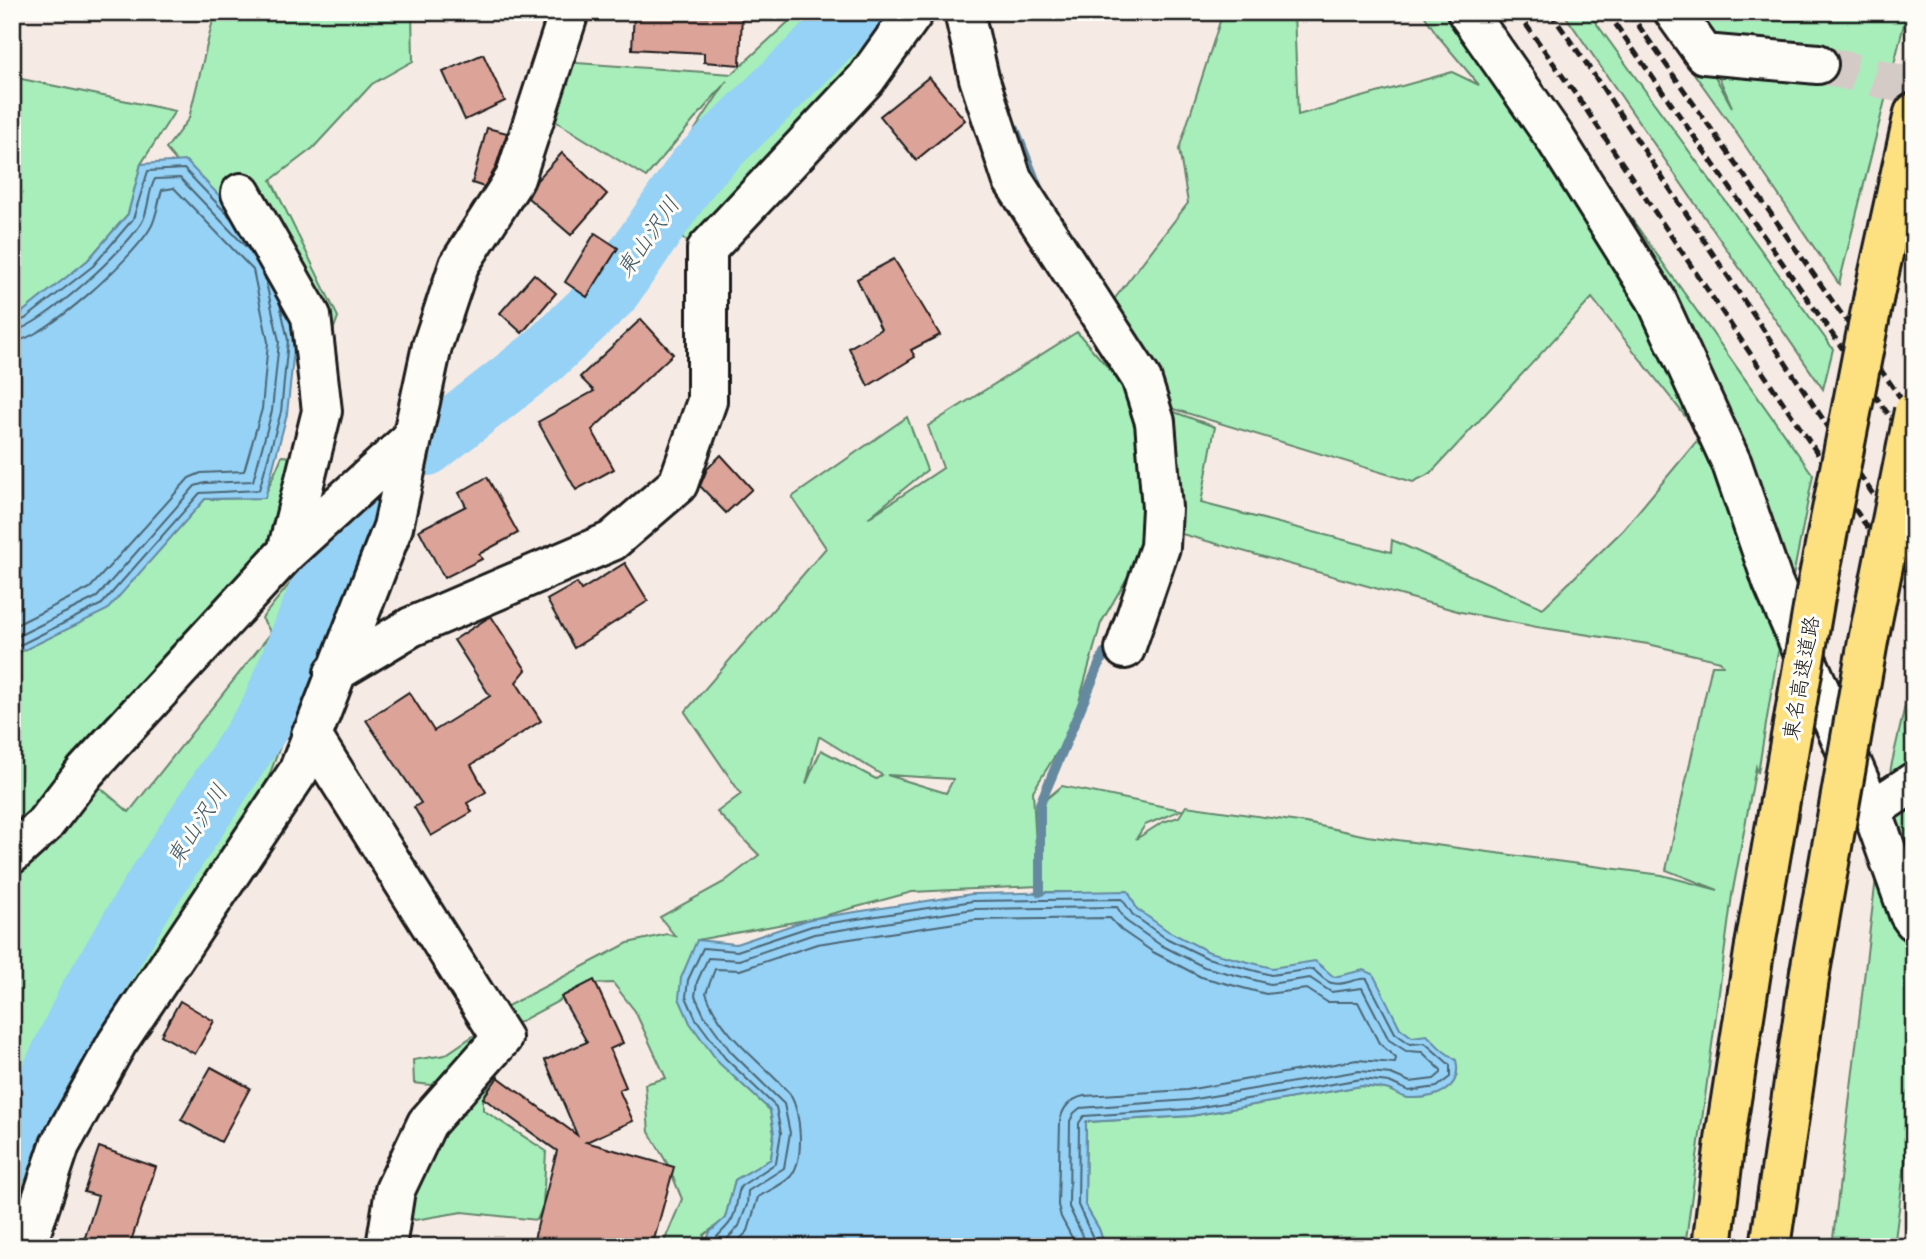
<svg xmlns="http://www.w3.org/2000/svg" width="1926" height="1259" font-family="'Comic Neue','Klee One',sans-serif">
  <rect width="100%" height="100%" fill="#f6eae4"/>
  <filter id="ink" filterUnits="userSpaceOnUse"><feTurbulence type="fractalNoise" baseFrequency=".0143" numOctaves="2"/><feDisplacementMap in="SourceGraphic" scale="14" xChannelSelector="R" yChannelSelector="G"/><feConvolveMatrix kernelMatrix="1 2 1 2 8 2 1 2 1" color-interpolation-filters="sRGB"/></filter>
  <g filter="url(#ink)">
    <path fill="#a7eeba" stroke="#62856b" stroke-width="2" fill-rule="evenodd" d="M215,12H412L413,61L372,84L313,148L271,180L338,317L321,363L294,350L241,238L166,149L189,118Z
      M799,12H914L707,249L647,224L651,196L727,81L646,177L552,119L563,62L732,74Z
      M1223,12H1294L1298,115L1452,72L1479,85L1438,36L1422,12H1485L1813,475L1776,663L1758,773L1756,767L1732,895L1685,1247H1105L1099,1229L1085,1205L1086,1122L1191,1116L1361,1086L1387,1089L1407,1098L1255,986L1074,892H1040V804L1062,786L1181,810L1145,825L1136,839L1163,822L1179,817L1186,806L1306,823L1367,836L1662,875L1718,890L1666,870L1712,665H1723L1720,661L1648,644L1537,627L1461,612L1171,531L1158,406L1215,427L1201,503L1391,552L1392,540L1543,608L1623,530L1696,442L1709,453L1707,444L1592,298L1431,473L1413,482L1157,404L1109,306L1188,203L1179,149Z
      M1563,12H1588L1833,349L1823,389Z
      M1650,12H1672L1701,51L1732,107L1693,18L1801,21L1807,12H1907L1839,284L1733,128Z
      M12,77L175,111L141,164L128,214L88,260L26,312L12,316Z
      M1077,332L1144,409L1145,547L1101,623L1071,730L1033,791L1038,886L912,892L816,918L697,940L728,1071L770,1110L774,1133L771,1159L735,1180L725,1219L704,1235L705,1247H662L682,1199L668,1165L649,1132L645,1084L666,1078L635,1011L613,983L590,984L499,1033L496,1012L628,943L667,934L675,936L660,917L724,882L759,855L717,812L741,794L685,712L826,548L792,497L907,417L927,470L868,518L943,468L928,426ZM819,737H820L882,775L876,779L821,750L806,784ZM887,775L953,779V780L946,793Z
      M282,456L316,459L285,554L12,851V656L79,623L155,555L205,499L264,498Z
      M370,488L376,502L321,637L269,776L217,892L12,1247V891L22,903L12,886V854L84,774L129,812L271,633L262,618C297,573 335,532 370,488Z
      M1914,666V1095L1894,1247H1832L1881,836L1891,767Z
      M487,1034L494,1077L483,1098V1110L546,1151L543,1205L537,1220L462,1212L415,1220L398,1211L458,1088L414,1083L413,1060L445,1055L473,1036Z"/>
    <path fill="#95d2f6" stroke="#65899f" stroke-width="2" d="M186,161L277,256L295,339L287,414L265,498L205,499L107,610L12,656V316L21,313L88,260L128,214L141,164Z
      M1128,891L1137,909L1168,931L1209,952L1272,968L1315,961L1334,977L1364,970L1373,974L1400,1028L1412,1037L1427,1035L1442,1050L1456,1060C1463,1090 1435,1099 1409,1098C1402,1098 1396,1092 1389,1090C1380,1087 1370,1087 1361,1086L1191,1116L1086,1122L1085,1205L1099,1229L1105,1247H704L710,1232L725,1218L735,1180L771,1159L774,1133L770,1110L719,1063L690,1023L679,998L681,978L697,940L736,944L810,919L972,894Z"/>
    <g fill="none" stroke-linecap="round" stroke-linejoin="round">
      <path stroke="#4c6573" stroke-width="2" d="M12,322L25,319L93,266L133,219L148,171L184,169L232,219
        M12,331C40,329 130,246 143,220C149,208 148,191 155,179L180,178L250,251
        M12,342C45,340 135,256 151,227C157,216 158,202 162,190L174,188L253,270L268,342L262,409L244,471L201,473L189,478L90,588L12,627
        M12,639L97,597L195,486L205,483L253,481L272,411L279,341L265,278
        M12,649L102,604L200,493L259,490L281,412L288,340L280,304
        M711,1247C716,1233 726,1231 732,1219C738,1208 736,1196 741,1186L776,1163L781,1133L776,1107L725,1058L696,1019L686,997L688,980L703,948L737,951L812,926L973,901L1122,899L1133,915L1164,937L1207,958L1271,975L1313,969C1318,973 1325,982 1332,983C1344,987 1356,977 1367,979L1395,1033L1410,1044L1425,1043L1450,1065V1077L1437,1087L1409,1091L1389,1082L1361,1079L1190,1109L1084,1116L1079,1123L1078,1205L1097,1247
        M720,1247L739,1226L747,1205L748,1191L784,1168L790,1133L784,1104L731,1052L704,1015L695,996L697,982L708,958L739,960L814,934L974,909L1117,907L1126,921L1159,944L1204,967L1270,984L1310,978L1331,992L1362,988L1389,1040L1406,1051L1422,1052L1441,1070V1073L1434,1079L1410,1082L1391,1074L1359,1071L1189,1100L1080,1108L1074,1113L1070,1121L1069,1207L1088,1247
        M732,1247L748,1231L758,1197C768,1191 783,1185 791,1176C805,1158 801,1113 790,1094C761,1061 721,1036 706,993L715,969L740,970L817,944L975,920L1110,918L1121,930L1153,952L1201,977L1266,994L1307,989L1327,1002H1358L1379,1043L1396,1058L1395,1063L1357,1060L1187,1090L1084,1096C1070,1099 1062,1108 1060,1122L1058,1205L1061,1217L1077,1247"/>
      <path stroke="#65899f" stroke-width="10" d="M1015,129L1039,190
        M1040,892V804L1104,653"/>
      <path stroke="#95d2f6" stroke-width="58" d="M427,447L542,357L610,293L695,170L856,12
        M12,1155L87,998L147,897L269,712L343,529L376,494"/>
    </g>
    <path fill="#dca398" stroke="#1c1c1c" stroke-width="2" d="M707,12H742L740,65L704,62V53L632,49L634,13L707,17Z
      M483,54L505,101L465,120L443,72Z
      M929,77L965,120L916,160L880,116Z
      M487,128L507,133L495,169L484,187L472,183Z
      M562,153L607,194L571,235L528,198L537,180Z
      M595,233L618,248L587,297L565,282Z
      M894,259L940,335L911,350L915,357L868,386L849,348L881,329L857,279Z
      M534,274L556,293L522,333L500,313Z
      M641,319L673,354L592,430L614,469L576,490L538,422L594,391L580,377Z
      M721,455L752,489L726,513L700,486L707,469Z
      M487,477L518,533L479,554L482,559L444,578L419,530L466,506L459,493Z
      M625,563L648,601L574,648L547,600L577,583L581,590Z
      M491,616L526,670L516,682L541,721L471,765L486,792L467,803L472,812L431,836L414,807L421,803L366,720L409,692L434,731L490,696L454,640Z
      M594,980L623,1043L610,1049L626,1087L619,1090L633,1121L586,1142L674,1167L652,1247H532L557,1151L483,1098L498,1077L577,1135L545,1060L587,1042L561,997Z
      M180,1001L214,1021L195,1054L161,1035Z
      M211,1067L250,1088L221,1142L181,1120Z
      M99,1147L156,1167L129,1247H82L98,1196L84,1192Z"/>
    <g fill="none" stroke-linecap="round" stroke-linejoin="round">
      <path stroke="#d5cbc6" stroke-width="38" stroke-dasharray="38 19" stroke-linecap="butt" d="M1818,64L1914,87"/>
      <defs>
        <path id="minor" d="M964,12L979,78L1012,179L1141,378L1155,422L1162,508L1160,547L1125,649
          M1467,12L1555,138L1656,299L1732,464L1773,583L1872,810L1909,914L1914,921
          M1674,12L1704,54L1818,64
          M287,552L411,439
          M334,673L411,627L612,541L678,484L707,401V249L866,79L914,12
          M311,735L502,1038L427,1123L395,1190L386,1247
          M1872,810L1914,782
          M12,854L44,825L85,772L287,552L322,411L311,316L241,193
          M26,1247L60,1145L117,1043L298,772L393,527L432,346L459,265L515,178L569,12"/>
        <path id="motorway" d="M1874,295L1914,113
          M1712,1247L1726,1132L1755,946
          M1770,1247L1810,972"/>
      </defs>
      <use href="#minor" stroke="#1c1c1c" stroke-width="44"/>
      <use href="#motorway" stroke="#1c1c1c" stroke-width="44"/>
      <use href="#minor" stroke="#fdfcf7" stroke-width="38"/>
      <use href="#motorway" stroke="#fde080" stroke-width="38"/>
      <path stroke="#1c1c1c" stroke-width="5" stroke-dasharray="10 5" stroke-linecap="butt" d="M1517,12L1581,102L1914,597
        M1550,12L1586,63L1914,556
        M1607,12L1914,451
        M1629,12L1914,417"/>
      <defs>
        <path id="motorway-bridge" d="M1755,946L1815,597L1874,295
          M1810,972L1868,641L1914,411"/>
      </defs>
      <use href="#motorway-bridge" stroke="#1c1c1c" stroke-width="44" stroke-linecap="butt"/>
      <use href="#motorway-bridge" stroke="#fde080" stroke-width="38"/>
    </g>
  </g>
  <g text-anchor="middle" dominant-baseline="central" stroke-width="6" stroke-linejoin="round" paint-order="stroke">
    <g font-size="21" fill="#1c1c1c" stroke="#fdfcf7">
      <text transform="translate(1801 678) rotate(-80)">東名高速道路</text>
    </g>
    <g font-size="23" font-style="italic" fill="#465c68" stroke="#fdfcf7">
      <text transform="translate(648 237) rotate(-55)">東山沢川</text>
      <text transform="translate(197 825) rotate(-57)">東山沢川</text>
    </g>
  </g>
  <rect width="1926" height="1259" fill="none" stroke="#fdfcf7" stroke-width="42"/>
  <rect x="21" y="21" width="1884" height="1217" fill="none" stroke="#1c1c1c" stroke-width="2.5" filter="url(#ink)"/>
</svg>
